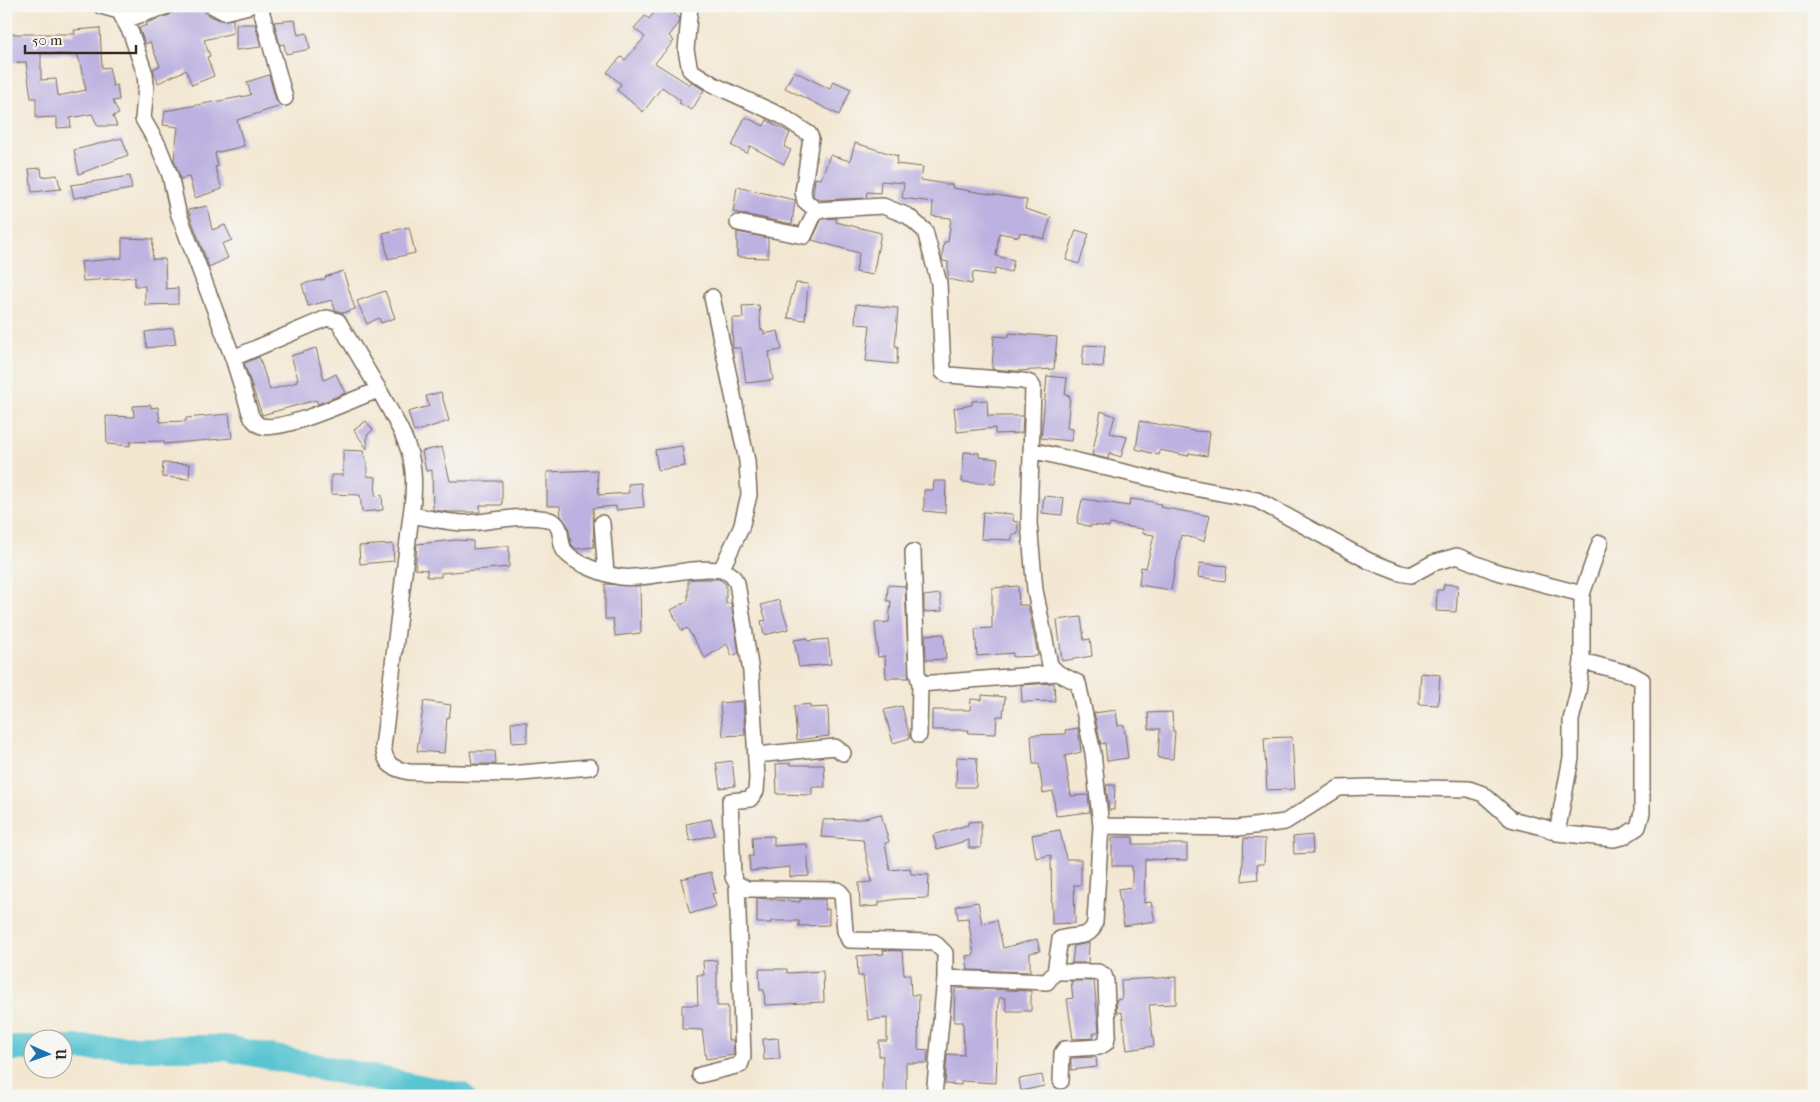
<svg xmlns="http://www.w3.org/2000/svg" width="1820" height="1102" font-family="'IM FELL French Canon',serif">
  <rect width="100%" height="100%" fill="#f6f6f2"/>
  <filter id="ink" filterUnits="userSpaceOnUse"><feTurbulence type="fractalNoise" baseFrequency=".02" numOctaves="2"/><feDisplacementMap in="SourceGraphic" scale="10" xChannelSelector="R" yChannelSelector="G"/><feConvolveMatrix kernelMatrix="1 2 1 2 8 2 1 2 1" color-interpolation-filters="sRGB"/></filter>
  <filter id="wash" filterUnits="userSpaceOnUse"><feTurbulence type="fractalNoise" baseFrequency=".0096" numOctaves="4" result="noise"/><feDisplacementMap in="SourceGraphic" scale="20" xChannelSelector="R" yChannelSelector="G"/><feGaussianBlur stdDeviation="1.12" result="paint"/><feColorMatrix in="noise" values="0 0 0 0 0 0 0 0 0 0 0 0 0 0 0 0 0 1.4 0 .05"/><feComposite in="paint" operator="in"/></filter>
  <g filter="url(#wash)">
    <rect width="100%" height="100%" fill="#f3e7d2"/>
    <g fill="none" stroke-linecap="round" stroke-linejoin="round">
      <path stroke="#59c5d1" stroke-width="26" d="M6,1048H32
        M62,1048H226L462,1096"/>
    </g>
    <g id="blocks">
      <path fill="#bcb1e0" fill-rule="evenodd" d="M176,6H202L206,14L220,20L233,19V33L204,40L210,56L207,57L214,76L192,85L186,70L158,83L153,69L160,66L150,42L145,44L139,28L147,25L146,23L170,15Z
        M659,6H674L671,11L680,18L679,23L669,36L674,41L655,63L690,85L691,82L704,90L692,110L679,103L681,101L662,87L643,112L617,90L621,84L607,72L621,57L625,60L645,37L634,28L645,16L649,19Z
        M295,20L298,35L307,33L310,49L286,54L284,44L280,45L274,22Z
        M236,24H255L261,47L236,50Z
        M100,28L102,68L109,67L113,86L117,85L119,100L113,101L119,114L113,116L117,126H98L92,114L70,118L71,127L57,128V117L36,118V98H31L26,62L6,63V34H75L74,30ZM41,53L78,55L86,90L58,96L56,79L41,80Z
        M794,71L830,89L833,81L851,89L839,115L785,88Z
        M269,75L276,100L281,106L237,120L244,146L215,153L218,167H215L222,189L195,198L189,177L180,179L174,159L178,127L163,125L165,111L251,95L247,82Z
        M745,117L764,126L767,120L790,133L784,147L791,150L784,164L750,146L747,153L732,146Z
        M122,138L128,155L79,174L74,150Z
        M855,143L898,156L896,164L923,167L921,180L953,185L952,188L1027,200L1025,209L1051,217L1044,239L1020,232L1019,237L999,233L996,256L1014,260L1011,272L995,268L994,275L973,272L972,284L948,279V262L943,261L942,258L944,242H948L951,218L932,216L933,202L902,198L904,183L881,181L880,193L867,192L866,198L821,200L813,196L815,178L821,179L830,155L850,161Z
        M41,168L42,177L57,175L61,189L32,192L29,169Z
        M130,176L132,189L74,198L71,185Z
        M737,187L795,200L792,224L733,212Z
        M207,206L212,230L225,225L232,240L222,244L228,258L209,267L188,210Z
        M837,218L836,222L881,233L873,275L856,272L859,253L812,240L822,219Z
        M409,227L415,253L388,259L383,233Z
        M1076,230L1089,234L1079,264L1066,260Z
        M737,232L768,238V258L737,257Z
        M122,238L153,239L152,259H165L166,289L178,288V304L145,305V286H135V277L83,281L81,262L122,258Z
        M343,271L355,309L343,313L335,310L332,300L308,306L302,284L325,279V277Z
        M796,283L808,284L805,320L788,318L790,302Z
        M385,291L395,318L381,323L379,318L367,324L357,301Z
        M856,304L898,308L895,346H898L897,364L866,361L870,325L855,324Z
        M759,305L761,330H764V334L778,331L782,350L769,352L773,380L746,383L741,348H733L732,318H743L742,306Z
        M173,328L176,344L147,348L145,332Z
        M1009,333L1057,337L1054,369L1016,371L992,369L994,336L1009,337Z
        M1084,345L1105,346L1103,367L1082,365Z
        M316,348L324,380L336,374L345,393L318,404L316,400L262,415L244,363L259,357L270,390L297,382L296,380L298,379L291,356Z
        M1047,376L1067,378L1065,395L1070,396L1067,428L1073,429L1071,441L1041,438Z
        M441,392L449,421L414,432L408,412L429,406L426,396Z
        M987,400L988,416H1023L1022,433L995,434V428L957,432L954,408L972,405V401Z
        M151,405V408L158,407L160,422L186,421V418L229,414L232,438L164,444V441L130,442V446L107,444L106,416L134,417L133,406Z
        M1101,411L1115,416L1110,433L1127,437L1121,457L1109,453L1108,459L1092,455Z
        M366,421L373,430L367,435V449L354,430Z
        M1140,421L1195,431L1210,432L1207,456L1189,453L1188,456L1160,450L1159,455L1136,449Z
        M682,446L685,466L658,470L655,450Z
        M442,447L450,481H502V505H480V512H450L433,510L432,470L426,471L422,451Z
        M343,450L363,451L367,464V476L376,477L375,496L382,495L383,510L362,512L360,495L331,494V475H343Z
        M964,452L979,453V457L998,459L995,484L962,482Z
        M163,463L190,464L189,479L162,477Z
        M597,470L599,495L629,493L628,484L641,483L644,507L616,510V506L593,508L594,547L576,549L571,544L568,525L561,516L560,506H547V472Z
        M934,481H946L945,513L924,511V490H933Z
        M1044,496L1064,498L1062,515L1042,513Z
        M1084,499L1129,506L1130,499L1147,501L1161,504L1160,507L1210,516L1204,541L1181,535L1171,590L1139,585L1141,567L1146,568L1154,535L1142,533L1143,529L1110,524L1109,527L1092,525L1091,527L1077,523L1082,500Z
        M983,512L1013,514V521L1018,522V534H1012V540L981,539Z
        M455,540L473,541V549L509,546V567L441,573V577H427V570L415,569L417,544Z
        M393,544L394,561L360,564L359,546Z
        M1200,563L1227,566L1225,581L1198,577Z
        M695,579H719L726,584V604L731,603L739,653L732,656L727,644L705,658L687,628L682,631L671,610L688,601V580Z
        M605,584L640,586L641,633L615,636L613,619H605Z
        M1444,584L1458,585L1456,612L1436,611L1437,590H1443Z
        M888,585L905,586L909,678H886L885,656L878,657L875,623L889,622L891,601H887Z
        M1018,586L1019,605H1028L1038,656L1013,657V653L977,656L975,629L992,628V588Z
        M940,594L942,611L924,612V596Z
        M779,600L789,629L764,635L761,621L766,620L761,605Z
        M1081,617L1084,640L1090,639L1092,656L1062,661L1057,620Z
        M944,634L946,659L926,660L925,635Z
        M807,638L808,641L828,639L831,664L799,667L794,640Z
        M1421,673L1440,675L1438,705L1419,704Z
        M1054,683L1055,701L1022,702L1021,685Z
        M982,695L1005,697L1003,716H997L996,734L968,733L969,730H932V710H970L971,699L982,700Z
        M424,701L451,705L449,718L447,717L444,753L417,751Z
        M743,701L745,735L723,736L720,703Z
        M810,704V708L828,707L829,736L797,740L794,706Z
        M902,706L910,738L893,743L884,710Z
        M1116,710L1118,726L1124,725L1128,758L1107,761L1105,743L1101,744L1094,713Z
        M1172,712L1173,731H1175L1173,759L1158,758L1160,729H1149L1148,713Z
        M511,722H527V742L512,743Z
        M1078,728L1081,752L1065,756L1071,796L1088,795L1090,812L1056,816L1053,791L1043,793L1039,764H1033L1031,735L1066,734L1065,730Z
        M1292,737L1295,789L1267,790L1264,738Z
        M470,751H495L496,764H472Z
        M957,757L977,758L976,787H956Z
        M732,761L735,786L720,788L716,763Z
        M791,763V765H824L825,787H812V795L777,794L776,764Z
        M1106,785H1115L1114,810H1109Z
        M881,814L889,842L885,843L890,870L910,868L911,874L929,875L928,898L898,899L879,902V906L860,907L859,883L872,882L863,840L821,837L823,820L861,819Z
        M711,819L715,835L690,841L686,824Z
        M981,821V848H969V840L937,849L933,835L968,825V822Z
        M1060,830L1066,859H1081V885H1074L1075,923L1052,924L1051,855L1036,858L1032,835Z
        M1312,835L1313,853L1294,854L1293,837Z
        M774,836V846L807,844L809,876L790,877V867L750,871L749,856H753L752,837Z
        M1112,837H1133V844H1187V860L1145,859L1144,903L1151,902L1155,921L1124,926L1118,889L1132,887V866H1112Z
        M1244,838L1265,839L1264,864H1257L1258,879L1242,881Z
        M711,872L716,893H712L716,906L690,914L681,879Z
        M757,898L800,902V899H825V910L829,909V925L799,926V921H771V923H757Z
        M978,902L982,924L997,920L1003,948L1037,939L1040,951L1030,953V972L968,970L966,956L974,955L968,918L958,919L956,906Z
        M1089,943L1088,963H1072L1074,946Z
        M883,950L902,951L904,975H910L911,995H919L918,1049L928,1050L927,1063H906V1096H883V1056H879V1041H887V1018L868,1020L863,976H858L857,956L884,954Z
        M717,960V1006H728V1040H733L734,1055L706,1059L702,1030L682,1029V1005H698L697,975H704L703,961Z
        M759,969H787V973L823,971L824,1002L765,1005L764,990H760Z
        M1176,977V1004L1149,1005L1154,1046L1127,1050L1122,1012L1117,1013L1116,1000L1122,999L1121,980Z
        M1071,981H1094L1099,1031L1093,1034L1094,1038L1073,1039L1067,999L1073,998Z
        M955,988L1031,991V1011H1007L1005,998H999L996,1083L961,1081V1085L945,1084L947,1054L964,1055L963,1022H954Z
        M778,1038L780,1059L764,1060L763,1039Z
        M1096,1057L1097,1067L1071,1070V1058Z
        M1042,1075L1044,1086L1021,1091L1019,1079Z"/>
    </g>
  </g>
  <g filter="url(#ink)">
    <use href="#blocks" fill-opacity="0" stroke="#7b6c5d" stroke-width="1"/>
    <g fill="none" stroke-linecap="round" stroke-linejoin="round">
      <defs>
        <path id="street" d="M101,6L119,11L131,33L145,74L146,86L143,119L158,145L170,175L178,212L233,358L251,416C254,421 257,425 262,426C284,432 355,398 379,390C406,440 420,457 411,515C429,518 449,523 467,523C488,522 537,511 554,522C563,529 559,541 564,550C572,563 606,575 621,577C647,581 711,560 730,574C733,576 735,580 737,583L751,672L757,778L756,791L750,799L730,801L733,877L737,884L747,889L838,890L842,894L845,931L849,940L934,942L945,953V978
          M213,6L224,12L249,6
          M260,6L285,98
          M690,6L686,50L690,70L714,85L782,116L809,134L811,138L803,192L805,201L816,210L883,206L908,216L925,231L939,283L943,372L949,375L1023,381L1030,383L1033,387L1029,523L1035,590L1050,665L1058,673L1078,683L1093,753L1101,826L1095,922C1091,940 1075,934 1060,939L1055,972L1047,982L945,978L934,1096
          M124,20L167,6
          M738,223L804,236L816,210
          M712,297L747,461L749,495L741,528L721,570
          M233,358L327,318L338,321L379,390
          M1031,450L1179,485L1257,500L1369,561L1400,573L1411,575L1433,563L1457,556L1494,571L1582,594
          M411,515L383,747C386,765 391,768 409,772L510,774L590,767
          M602,523L606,573
          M913,552L917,672L920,684L919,735
          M920,684L1058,673
          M756,755L835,747L843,753
          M1101,826L1238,828L1285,822L1339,788L1370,787L1469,789L1483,794L1511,819L1546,828L1557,833L1614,839L1623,837L1638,827L1642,813V680L1631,674L1582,661
          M1557,833L1571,758V720L1578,692L1582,661V594L1600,543
          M1055,972H1098L1104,975L1106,981L1108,1032L1106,1043L1099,1047L1065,1049L1062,1053L1061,1081
          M700,1075L740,1065L743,1057L737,884"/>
      </defs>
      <use href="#street" stroke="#7b6c5d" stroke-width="18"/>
      <use href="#street" stroke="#fff" stroke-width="15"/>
    </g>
  </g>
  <rect width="1820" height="1102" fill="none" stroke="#f6f6f2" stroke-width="25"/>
  <g transform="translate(48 1054) rotate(92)"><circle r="24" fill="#f6f6f2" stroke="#aba49d"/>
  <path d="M0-4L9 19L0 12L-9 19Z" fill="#1f6fb2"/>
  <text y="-8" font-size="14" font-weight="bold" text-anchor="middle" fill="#3b2a1e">U</text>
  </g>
  <path d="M25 45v8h111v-8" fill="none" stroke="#3b2a1e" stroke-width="2.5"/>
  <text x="32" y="45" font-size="15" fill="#3b2a1e" stroke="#f6f6f2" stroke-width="4" paint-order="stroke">50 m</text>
</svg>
